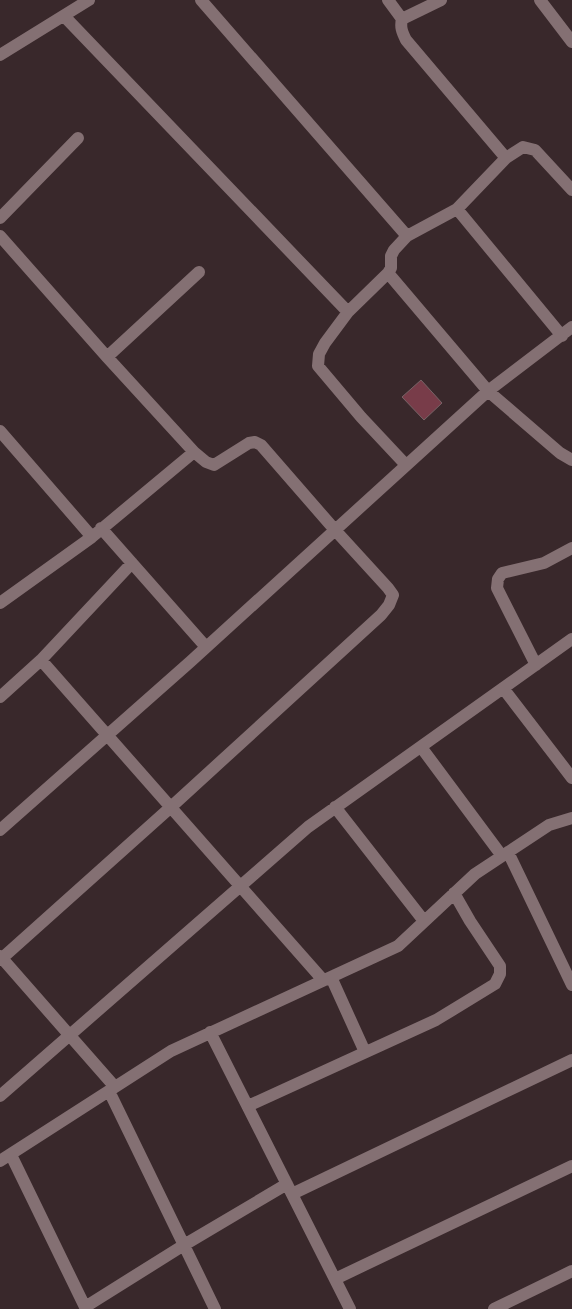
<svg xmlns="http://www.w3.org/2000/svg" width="572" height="1309" font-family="Commissioner,sans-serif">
  <rect width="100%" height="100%" fill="#39282b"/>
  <path fill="#783c49" stroke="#776366" d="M421,380L442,403L424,420L402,397Z"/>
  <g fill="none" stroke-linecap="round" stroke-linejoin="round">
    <path stroke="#847073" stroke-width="12" d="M201,0L407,236
      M388,0L402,19
      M441,0L402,19C400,27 402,32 406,40L506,158
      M540,0L572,42
      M64,16L348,312
      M0,55L89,0
      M457,209L562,336
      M0,218L78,138
      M0,236L107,357L194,452L206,462L214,465L249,443L255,442L261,445L335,530L388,588L393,595L389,605L381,615L171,807L0,960
      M388,273L488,391L560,453L572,460
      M107,357L199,272
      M0,431L92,537
      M406,465L361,417L318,366L319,354L325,343L348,312L388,273L391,268V256L394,250L407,236L457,209L506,158L523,147L535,150L572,190
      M101,528L206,647
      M0,603L92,537L194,452
      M41,660L323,980
      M536,665L497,588L498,579L502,573L544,563L572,548
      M503,688L572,778
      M0,697L41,660L132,563
      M421,747L502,856
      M335,807L424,921
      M0,830L190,662L488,391L572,327
      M508,852L572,985
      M0,956L115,1087
      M331,977L365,1052
      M210,1032L350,1309
      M109,1091L215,1309
      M0,1096L308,827L572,639
      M248,1106L436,1020L495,984L500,974V966L470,921L454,893
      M11,1155L86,1309
      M0,1161L171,1051L398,946L475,874L549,825L572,818
      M292,1194L572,1060
      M335,1279L572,1166
      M85,1307L184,1245L287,1184
      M494,1309L572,1271"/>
  </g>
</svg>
